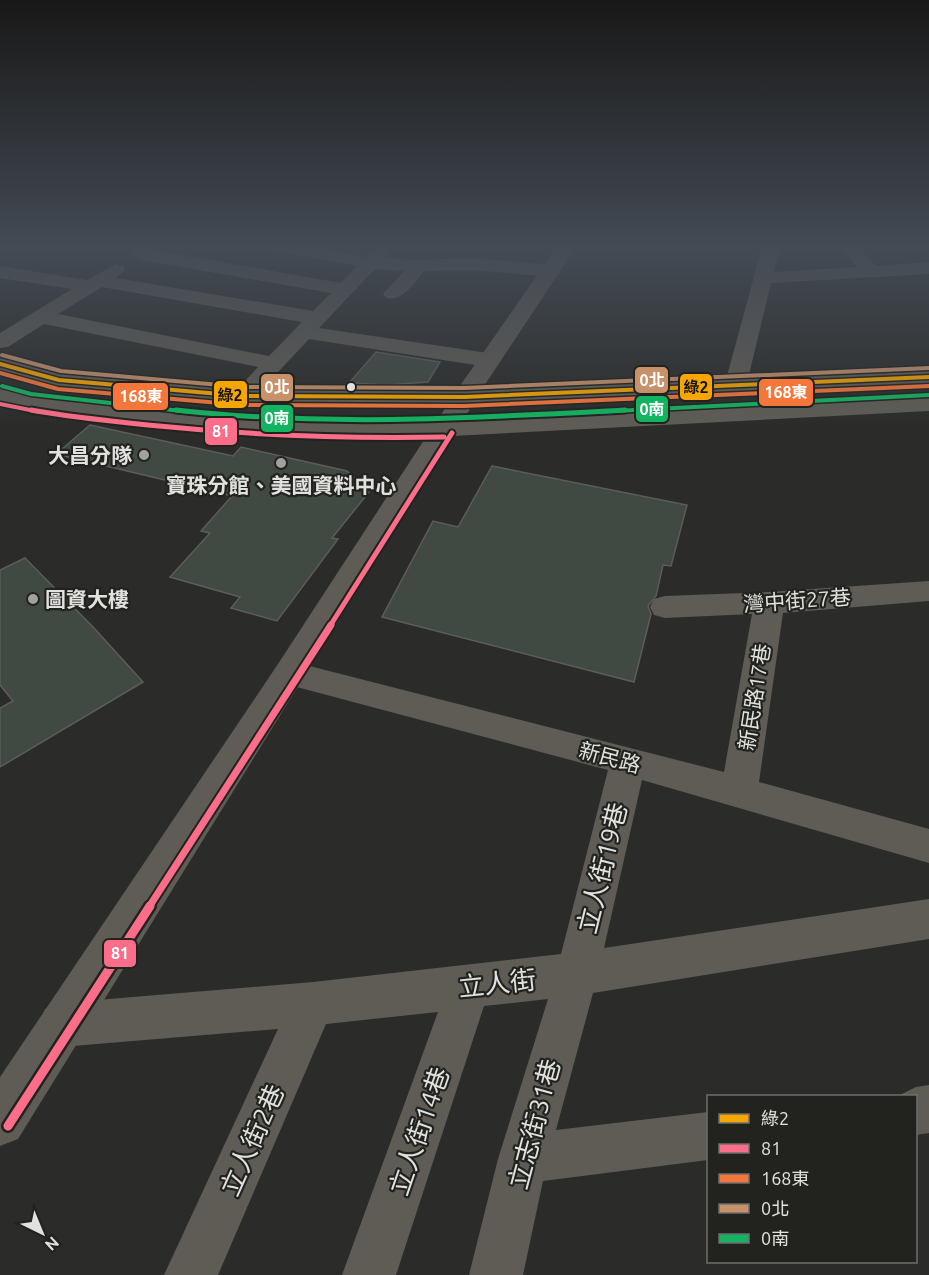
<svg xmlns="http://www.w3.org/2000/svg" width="929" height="1275" font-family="Ubuntu,'Noto Sans TC',sans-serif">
  <rect width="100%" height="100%" fill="#2b2c2a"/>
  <path fill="#404a42" stroke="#5b5d5b" stroke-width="1.5" d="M376,352L440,362L428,382L387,385L349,383Z
    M90,425L233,456L241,447L347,471L369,492L332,538L338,539L277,621L231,608L240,597L170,577L210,533L201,531L232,496L56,454Z
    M492,466L687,505L671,566L663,565L656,596L648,606L651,614L634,682L382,617L433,521L458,527Z
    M25,558L94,628L143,682L0,767V708L13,701L0,685V570Z"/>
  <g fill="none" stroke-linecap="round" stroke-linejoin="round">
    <path fill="#5e5c55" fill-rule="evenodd" d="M272,247H313L366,257L375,248L384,247L390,252L385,258L419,260L474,258L551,265L558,267L560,271L558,275L551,277L474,270L424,271C414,283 403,302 386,298L383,294L404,271L375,269L319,328L488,353L496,355L499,360L496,365L488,367L309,339L251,401L243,403L235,401L231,396L258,367L44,324L8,347L0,348V333L72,289L0,278V266L87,280L116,264L123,266L125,270L116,278L313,311L331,293L142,260L136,258L133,254L136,250L142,248L341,283L357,266L281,252L275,251ZM102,287L302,322L269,356L58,314Z
      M762,247H780L774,272L857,267L840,247H859L876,266L929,262V274L771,283L746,387L743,392L735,394L727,392L724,387Z
      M929,581V601L783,613L759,782L929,829V863L642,780L604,948L929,899V939L593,993L556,1130L708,1112V1160L543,1181L523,1275H469L498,1159L548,999L484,1006L396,1275H342L438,1012L326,1024L218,1275H164L278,1029L61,1047L45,1041L39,1025L45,1009L61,1003L313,982L561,954L608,770L278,682L274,673L278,664L290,661L724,772L752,614L665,618L654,615L650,607L654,599L665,596L769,592Z
      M929,1085V1133L916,1135V1096H898L916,1087Z"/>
    <path fill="#5e5c55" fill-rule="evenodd" d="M557,247H576L482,389L929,370V384L473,404L463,420L929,397V411L453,436L18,1139L0,1146V1077L278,664L426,437C329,442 231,433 135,422C90,417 44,415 0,403V388C46,399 93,403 140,408C238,419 338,426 437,421L448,404L243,403L59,387L0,371V357L60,373L243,389L457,390Z"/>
    <defs>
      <path id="bus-1" d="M0,364L59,380L243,396L464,397L929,377"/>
      <path id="bus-2-far3" d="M0,404L40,412"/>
      <path id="bus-2-far2" d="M31,410C70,417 109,421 148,425C247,435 345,439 444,437
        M330,626L452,433"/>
      <path id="bus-2-far1" d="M149,907L331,625"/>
      <path id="bus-2" d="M8,1126L150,906"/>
      <path id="bus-3" d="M0,373L58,389L243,405L464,406L929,386"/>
      <path id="bus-4" d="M2,355L61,371L243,387L464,388L929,368"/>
      <path id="bus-5-far1" d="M2,386L31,394L190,412
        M595,412L929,395"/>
      <path id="bus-5" d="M176,410C326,427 475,418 625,410"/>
    </defs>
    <use href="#bus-1" stroke="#22231f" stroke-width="7"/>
    <use href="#bus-2-far3" stroke="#22231f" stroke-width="7"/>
    <use href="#bus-2-far2" stroke="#22231f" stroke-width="9"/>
    <use href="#bus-2-far1" stroke="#22231f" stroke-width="11"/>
    <use href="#bus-2" stroke="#22231f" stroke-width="14"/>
    <use href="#bus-3" stroke="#22231f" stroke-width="7"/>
    <use href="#bus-4" stroke="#22231f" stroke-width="7"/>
    <use href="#bus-5-far1" stroke="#22231f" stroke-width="7"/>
    <use href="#bus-5" stroke="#22231f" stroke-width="9"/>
    <use href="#bus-1" stroke="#f7a600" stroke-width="4"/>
    <use href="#bus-2-far3" stroke="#fb6d88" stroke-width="4"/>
    <use href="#bus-2-far2" stroke="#fb6d88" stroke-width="5"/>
    <use href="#bus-2-far1" stroke="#fb6d88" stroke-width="7"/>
    <use href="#bus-2" stroke="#fb6d88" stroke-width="9"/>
    <use href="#bus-3" stroke="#f5763a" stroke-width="4"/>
    <use href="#bus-4" stroke="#c7916a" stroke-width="4"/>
    <use href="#bus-5-far1" stroke="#13b361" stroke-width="4"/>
    <use href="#bus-5" stroke="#13b361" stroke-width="5"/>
  </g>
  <linearGradient id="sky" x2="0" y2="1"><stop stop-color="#181817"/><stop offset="0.58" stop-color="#444b55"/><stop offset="1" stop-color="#444b55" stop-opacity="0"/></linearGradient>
  <rect width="929" height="426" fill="url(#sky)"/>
  <circle fill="#e1e2df" stroke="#22231f" stroke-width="2" cx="351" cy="387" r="5"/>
  <g fill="#a1a2a0" stroke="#22231f" stroke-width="2">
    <circle cx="144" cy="455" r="6"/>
    <circle cx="281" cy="463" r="6"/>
    <circle cx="33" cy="599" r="6"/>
  </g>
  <g text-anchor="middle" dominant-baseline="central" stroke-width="4.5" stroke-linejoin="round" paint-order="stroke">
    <g font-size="21" font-weight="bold" fill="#e1e2df" stroke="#22231f" text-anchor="end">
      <text x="132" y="455">大昌分隊</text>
      <text x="281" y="485" text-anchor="middle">寶珠分館、美國資料中心</text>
      <text x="45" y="599" text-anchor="start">圖資大樓</text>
    </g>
    <g font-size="21" fill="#e1e2df" stroke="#22231f">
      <text transform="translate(797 600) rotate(-4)">灣中街27巷</text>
      <text transform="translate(754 697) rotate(-81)">新民路17巷</text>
      <text transform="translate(610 757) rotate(15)">新民路</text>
    </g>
    <g font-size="26" fill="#e1e2df" stroke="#22231f">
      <text transform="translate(602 868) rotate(-76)">立人街19巷</text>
      <text transform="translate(497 983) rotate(-6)">立人街</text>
      <text transform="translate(534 1124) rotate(-75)">立志街31巷</text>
      <text transform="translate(419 1131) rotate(-71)">立人街14巷</text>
      <text transform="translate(252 1140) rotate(-66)">立人街2巷</text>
    </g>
  </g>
  <g stroke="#22231f" stroke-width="2">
    <rect x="634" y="366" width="35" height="28" rx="6" fill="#c7916a"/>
    <rect x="679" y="373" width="34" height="28" rx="6" fill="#f7a600"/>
    <rect x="260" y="373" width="34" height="29" rx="6" fill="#c7916a"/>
    <rect x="758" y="378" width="56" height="29" rx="6" fill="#f5763a"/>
    <rect x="213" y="380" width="35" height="29" rx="6" fill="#f7a600"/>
    <rect x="112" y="382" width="57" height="29" rx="6" fill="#f5763a"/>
    <rect x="635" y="395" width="34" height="28" rx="6" fill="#13b361"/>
    <rect x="260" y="404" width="34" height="29" rx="6" fill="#13b361"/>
    <rect x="204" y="417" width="34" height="29" rx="6" fill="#fb6d88"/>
    <rect x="103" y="939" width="34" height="29" rx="6" fill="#fb6d88"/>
  </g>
  <g font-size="16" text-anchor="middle" font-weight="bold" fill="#fff">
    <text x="652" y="386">0北</text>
    <text x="277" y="393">0北</text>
    <text x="786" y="398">168東</text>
    <text x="141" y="402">168東</text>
    <text x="652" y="415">0南</text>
    <text x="277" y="424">0南</text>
    <text x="221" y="437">81</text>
    <text x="120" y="959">81</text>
  </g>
  <g font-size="16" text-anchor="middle" font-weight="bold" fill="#111">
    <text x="696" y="393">綠2</text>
    <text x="230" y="401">綠2</text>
  </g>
  <rect x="707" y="1095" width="210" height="168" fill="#22231f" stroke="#6e6f6c" stroke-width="1.5"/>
  <rect x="719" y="1114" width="30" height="9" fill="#f7a600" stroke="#6e6f6c" stroke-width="1.5"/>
  <text x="761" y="1125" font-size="18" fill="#e1e2df">綠2</text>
  <rect x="719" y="1144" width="30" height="9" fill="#fb6d88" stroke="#6e6f6c" stroke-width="1.5"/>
  <text x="761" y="1155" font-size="18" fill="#e1e2df">81</text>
  <rect x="719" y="1174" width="30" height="9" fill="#f5763a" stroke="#6e6f6c" stroke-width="1.5"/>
  <text x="761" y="1185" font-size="18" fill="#e1e2df">168東</text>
  <rect x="719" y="1204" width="30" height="9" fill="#c7916a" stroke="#6e6f6c" stroke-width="1.5"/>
  <text x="761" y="1215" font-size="18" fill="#e1e2df">0北</text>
  <rect x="719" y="1234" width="30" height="9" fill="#13b361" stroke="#6e6f6c" stroke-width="1.5"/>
  <text x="761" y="1245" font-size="18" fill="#e1e2df">0南</text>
  <g transform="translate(42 1233) rotate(137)" stroke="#22231f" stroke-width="4.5" paint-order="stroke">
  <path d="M0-4.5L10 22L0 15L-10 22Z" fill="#e1e2df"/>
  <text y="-9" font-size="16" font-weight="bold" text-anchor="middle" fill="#e1e2df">N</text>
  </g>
</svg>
